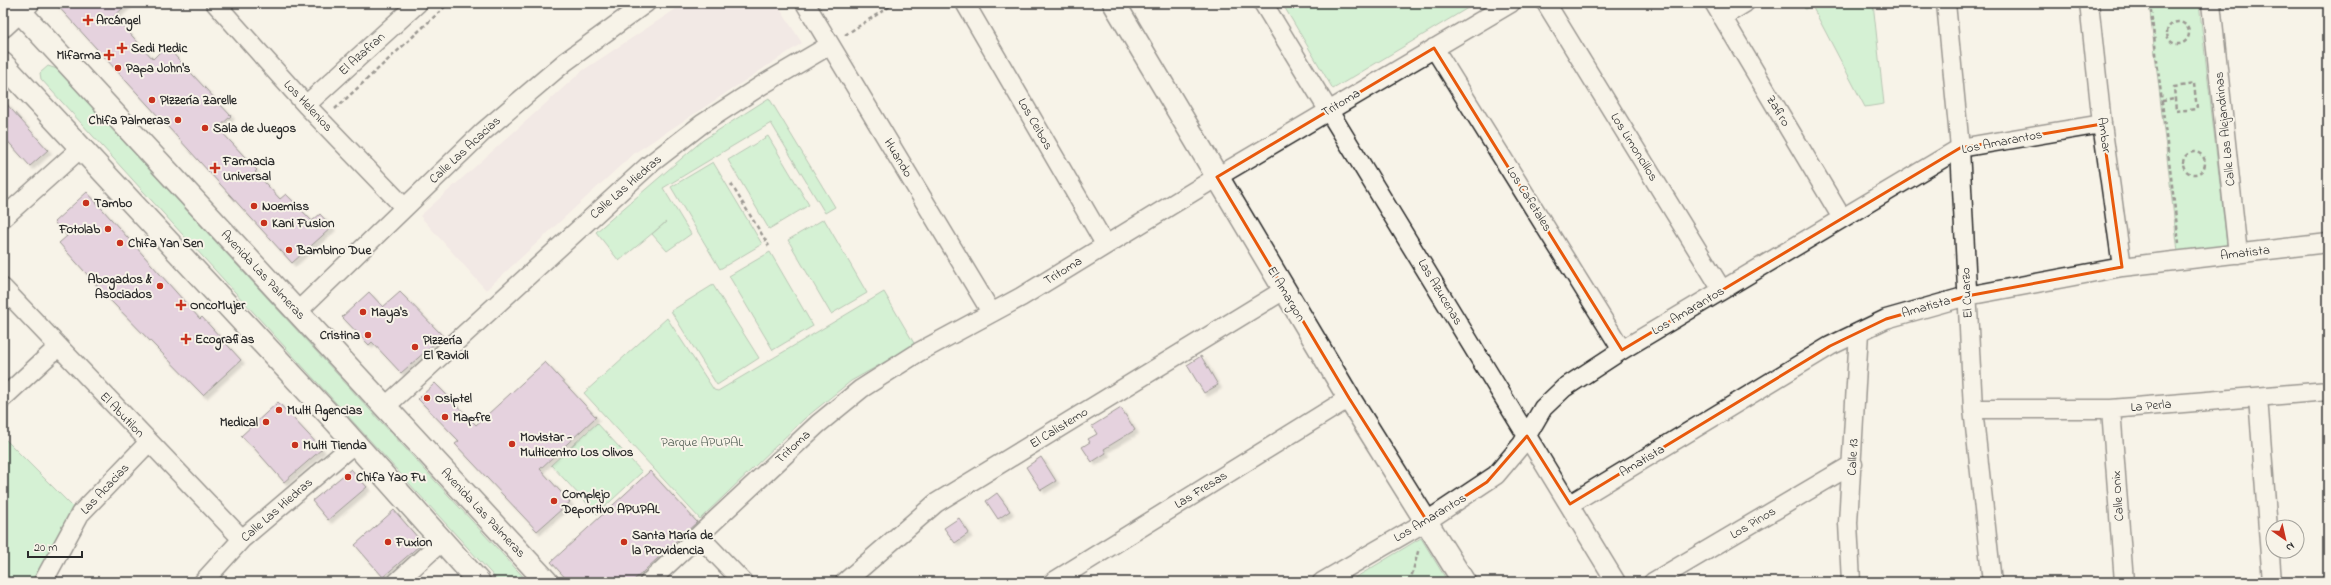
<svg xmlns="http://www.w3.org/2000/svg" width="2331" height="585" font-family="'Indie Flower',sans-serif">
  <defs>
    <filter id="shadow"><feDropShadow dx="3.5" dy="3.5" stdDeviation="1" flood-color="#0004"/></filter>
  </defs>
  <rect width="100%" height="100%" fill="#f7f3e8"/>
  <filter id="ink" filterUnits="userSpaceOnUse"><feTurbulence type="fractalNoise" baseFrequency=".025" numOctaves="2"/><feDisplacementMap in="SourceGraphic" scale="8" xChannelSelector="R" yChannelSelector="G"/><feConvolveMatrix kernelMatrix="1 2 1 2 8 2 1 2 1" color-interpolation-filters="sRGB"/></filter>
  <g filter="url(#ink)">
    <path fill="#ebdde2" d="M685,3H776L802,43L633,154L486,290L420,216L582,71Z"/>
    <path fill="#aaf0bc" stroke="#6a8e74" d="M1282,3H1476L1333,89Z
      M1801,3H1873L1884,104L1865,107L1812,6L1805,9Z
      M2149,3H2199L2227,245L2221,250L2178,252Z
      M48,66L57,69L528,582H499L41,79L40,73Z
      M769,98L835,207L825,213L771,123L663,188L691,234L667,251L652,234L666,222L619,261L596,232L703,140Z
      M768,136L809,205L769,229L728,160Z
      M713,162L762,244L720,269L671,187Z
      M824,219L867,293L831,314L788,240Z
      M770,252L813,326L773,350L729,276Z
      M713,285L759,358L717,385L671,311Z
      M884,292L915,345L851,381L804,419L700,519L584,393L667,318L714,390L718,391Z
      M597,423L642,472L597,514L551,465Z
      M3,437L80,514L43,582H3Z
      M1421,538L1448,582H1348Z"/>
    <path fill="#ceaad3" stroke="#2b2b2b" filter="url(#shadow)" d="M55,3H129L114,16L153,59L166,46L231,116L218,128L257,170L255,172L280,199L286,194L312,221L320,214L332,227L292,263Z
      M3,100L48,150L30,166L3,136Z
      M87,192L200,319L202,317L241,360L203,395L110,300L59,243L67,236L54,222Z
      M369,292L383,307L400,292L443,336L401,373L372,342L369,345L342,317Z
      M1201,356L1218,385L1204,393L1187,365Z
      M545,362L596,417L540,469L570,502L537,531L455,444L459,441L418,399L435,383L476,425Z
      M278,402L322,449L284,482L254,448L241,436Z
      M1121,408L1135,430L1104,449L1106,453L1092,462L1082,447L1090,442L1088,439L1097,434L1092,426Z
      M1041,457L1056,481L1041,490L1026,467Z
      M351,469L367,487L328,520L312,501Z
      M650,471L697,522L632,582H569L551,562Z
      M997,493L1010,511L998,519L986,501Z
      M394,510L419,539V546L383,577L355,545Z
      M959,518L969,533L955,543L944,528Z"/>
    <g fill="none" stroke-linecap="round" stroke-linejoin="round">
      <defs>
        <path id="minor" d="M215,3L306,105L404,207
          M805,3L991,312
          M965,3L1105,244
          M1263,3L1616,582
          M1546,3L1722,290
          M1714,3L1842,218
          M1946,3L1960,148L1973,409L1992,582
          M2089,3L2102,124L2122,267
          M2211,3L2238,254
          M1722,17L1745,3
          M1434,48L1622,350
          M306,105L418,3
          M3,218L81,148
          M3,288L242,539
          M297,312L484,131L565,62L646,3
          M2258,397L2272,582
          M3,398L58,347
          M386,406L649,165L702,124L762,85L830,45
          M1973,409H2111L2328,391
          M2111,409L2124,582
          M1570,504L1830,346L1886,319L1967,296L2122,267L2328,243
          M699,536L743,582
          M43,582L80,514L148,443
          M203,582L242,539L355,443
          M397,582L442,541
          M649,582L818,424L861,389L919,352L1021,297L1217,177L1511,3
          M845,582L936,503L1284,290
          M1053,582L1349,398
          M1322,582L1427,521L1496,475L1522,444L1543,408L1564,388L1622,350L1960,148L2102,124
          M1653,582L1853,464
          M1851,582L1848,523L1859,332"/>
        <path id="tertiary" d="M1114,3L1349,398L1464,582
          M3,26L28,3"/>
        <path id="secondary" d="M12,3L547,582
          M3,64L336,422L479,582"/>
      </defs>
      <use href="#minor" stroke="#2b2b2b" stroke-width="21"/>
      <use href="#tertiary" stroke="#2b2b2b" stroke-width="25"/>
      <use href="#secondary" stroke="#2b2b2b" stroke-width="25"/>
      <path stroke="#2b2b2b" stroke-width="2.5" stroke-dasharray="4 3" stroke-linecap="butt" d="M2150,3L2179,243
        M2167 33a11 11 0 1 1 22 0a11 11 0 1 1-22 0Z
        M845,35L895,3
        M2194,84L2197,109L2176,111L2174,87Z
        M2162,101L2175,99
        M335,109L449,3
        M2183 163a11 11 0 1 1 22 0a11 11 0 1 1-22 0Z
        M731,184L769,246
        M1410,582L1419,548"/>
      <use href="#minor" stroke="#f7f3e8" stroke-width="18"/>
      <use href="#tertiary" stroke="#f7f3e8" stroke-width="22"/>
      <use href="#secondary" stroke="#f7f3e8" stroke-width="22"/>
    </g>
  </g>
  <path d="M0 0H2331V585H0ZM1434,48L1622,350L1960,148L2102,124L2122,267L1967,296L1886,319L1830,346L1570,504L1527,436L1487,482L1427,521L1349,398L1217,177Z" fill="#f7f3e8" fill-opacity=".55" fill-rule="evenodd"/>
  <path fill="none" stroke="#e8590c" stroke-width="3" stroke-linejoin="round" d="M1434,48L1622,350L1960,148L2102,124L2122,267L1967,296L1886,319L1830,346L1570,504L1527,436L1487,482L1427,521L1349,398L1217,177Z"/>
  <g fill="#c8321e" stroke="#f7f3e8" stroke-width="1.5">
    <path d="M86 14h4v4h4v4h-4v4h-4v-4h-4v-4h4z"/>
    <path d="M120 42h4v4h4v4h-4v4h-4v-4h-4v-4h4z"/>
    <path d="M107 49h4v4h4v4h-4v4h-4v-4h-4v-4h4z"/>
    <circle cx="118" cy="68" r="4"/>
    <circle cx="152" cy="100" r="4"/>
    <circle cx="178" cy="120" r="4"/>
    <circle cx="205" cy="128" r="4"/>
    <path d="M213 162h4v4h4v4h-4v4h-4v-4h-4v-4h4z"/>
    <circle cx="86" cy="203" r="4"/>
    <circle cx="254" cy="206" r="4"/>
    <circle cx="264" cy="223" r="4"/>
    <circle cx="108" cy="229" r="4"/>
    <circle cx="120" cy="243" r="4"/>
    <circle cx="289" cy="250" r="4"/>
    <circle cx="160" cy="286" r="4"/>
    <path d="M179 299h4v4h4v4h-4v4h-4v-4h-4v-4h4z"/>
    <circle cx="363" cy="312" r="4"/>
    <circle cx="368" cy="335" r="4"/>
    <path d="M184 333h4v4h4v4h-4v4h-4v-4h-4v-4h4z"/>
    <circle cx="415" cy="347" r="4"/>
    <circle cx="427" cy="398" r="4"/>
    <circle cx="279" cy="410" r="4"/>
    <circle cx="445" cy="417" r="4"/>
    <circle cx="266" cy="422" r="4"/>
    <circle cx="512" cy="444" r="4"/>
    <circle cx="295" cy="445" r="4"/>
    <circle cx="348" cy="477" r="4"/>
    <circle cx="554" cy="501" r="4"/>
    <circle cx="388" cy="542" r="4"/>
    <circle cx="624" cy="542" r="4"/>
  </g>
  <g text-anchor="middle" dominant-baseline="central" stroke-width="4" stroke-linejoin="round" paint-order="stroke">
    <g font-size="13" font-weight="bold" fill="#2b2b2b" stroke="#f7f3e8" text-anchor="start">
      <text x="96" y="20">Arcángel</text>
      <text x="131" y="48">Sedi Medic</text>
      <text x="101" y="55" text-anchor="end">Mifarma</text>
      <text x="126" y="68">Papa John's</text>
      <text x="160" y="100">Pizzería Zarelle</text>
      <text x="170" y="120" text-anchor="end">Chifa Palmeras</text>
      <text x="213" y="128">Sala de Juegos</text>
      <text x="223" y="161">Farmacia<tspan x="223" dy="15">Universal</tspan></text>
      <text x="94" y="203">Tambo</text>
      <text x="262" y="206">Noemiss</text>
      <text x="272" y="223">Kani Fusion</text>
      <text x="100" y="229" text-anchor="end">Fotolab</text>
      <text x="128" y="243">Chifa Yan Sen</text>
      <text x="297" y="250">Bambino Due</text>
      <text x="152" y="279" text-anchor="end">Abogados &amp;<tspan x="152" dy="15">Asociados</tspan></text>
      <text x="190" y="305">OncoMujer</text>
      <text x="371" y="312">Maya's</text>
      <text x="360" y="335" text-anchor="end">Cristina</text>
      <text x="195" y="339">Ecografias</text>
      <text x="423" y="340">Pizzería<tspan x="423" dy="15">El Ravioli</tspan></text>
      <text x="435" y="398">Osiptel</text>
      <text x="287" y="410">Multi Agencias</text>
      <text x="453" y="417">Mapfre</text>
      <text x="258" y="422" text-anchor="end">Medical</text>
      <text x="520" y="437">Movistar -<tspan x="520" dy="15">Multicentro Los Olivos</tspan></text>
      <text x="303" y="445">Multi Tienda</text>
      <text x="356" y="477">Chifa Yao Fu</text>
      <text x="562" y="494">Complejo<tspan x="562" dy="15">Deportivo APUPAL</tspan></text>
      <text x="632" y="535">Santa María de<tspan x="632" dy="15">la Providencia</tspan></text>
      <text x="396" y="542">Fuxion</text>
    </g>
    <g font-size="13" fill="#2b2b2b" stroke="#f7f3e8">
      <text transform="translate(362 54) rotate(-42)">El Azafran</text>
      <text transform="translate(1341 103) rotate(-31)">Tritoma</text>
      <text transform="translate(308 106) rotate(47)">Los Helenios</text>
      <text transform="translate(1778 111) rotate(59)">Zafiro</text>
      <text transform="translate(1035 124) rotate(60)">Los Ceibos</text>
      <text transform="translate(2225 129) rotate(-96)">Calle Las Alejandrinas</text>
      <text transform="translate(2104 135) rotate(82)">Ambar</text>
      <text transform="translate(2002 142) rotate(-11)">Los Amarantos</text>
      <text transform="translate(1634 147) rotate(58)">Los Limoncillos</text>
      <text transform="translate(465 150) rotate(-43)">Calle Las Acacias</text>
      <text transform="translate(898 158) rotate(59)">Huando</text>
      <text transform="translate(626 187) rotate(-41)">Calle Las Hiedras</text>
      <text transform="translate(1529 199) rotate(58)">Los Cafetales</text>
      <text transform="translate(2245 253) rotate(-7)">Amatista</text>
      <text transform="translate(1063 271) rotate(-32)">Tritoma</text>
      <text transform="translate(263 275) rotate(47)">Avenida Las Palmeras</text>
      <text transform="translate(1440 292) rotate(59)">Las Azucenas</text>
      <text transform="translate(1967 293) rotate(-93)">El Cuarzo</text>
      <text transform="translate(1286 294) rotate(59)">El Amargon</text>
      <text transform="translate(1926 307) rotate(-16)">Amatista</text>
      <text transform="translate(1688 311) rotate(-31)">Los Amarantos</text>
      <text transform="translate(2151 406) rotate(-5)">La Perla</text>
      <text transform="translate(122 415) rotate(46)">El Abutilon</text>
      <text transform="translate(1059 428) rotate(-32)">El Calistemo</text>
      <text transform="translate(793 447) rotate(-43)">Tritoma</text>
      <text transform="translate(1853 457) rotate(-87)">Calle 13</text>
      <text transform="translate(1642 461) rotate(-31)">Amatista</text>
      <text transform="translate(105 489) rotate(-47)">Las Acacias</text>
      <text transform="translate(1201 490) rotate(-32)">Las Fresas</text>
      <text transform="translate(2118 496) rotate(-94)">Calle Onix</text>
      <text transform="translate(277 510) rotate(-41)">Calle Las Hiedras</text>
      <text transform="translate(483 513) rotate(47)">Avenida Las Palmeras</text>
      <text transform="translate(1430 518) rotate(-31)">Los Amarantos</text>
      <text transform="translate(1753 523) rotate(-31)">Los Pinos</text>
    </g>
    <g font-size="13" fill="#445248" stroke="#f7f3e8">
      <text x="702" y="442">Parque APUPAL</text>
    </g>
  </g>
  <rect width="2331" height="585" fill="none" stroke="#f7f3e8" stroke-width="16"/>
  <rect x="8" y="8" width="2315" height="569" fill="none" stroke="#2b2b2b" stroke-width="1.5" filter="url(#ink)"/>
  <g transform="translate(2285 539) rotate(146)"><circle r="19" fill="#f7f3e8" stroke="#a5a39c"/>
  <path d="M0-3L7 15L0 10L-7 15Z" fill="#c8321e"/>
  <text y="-6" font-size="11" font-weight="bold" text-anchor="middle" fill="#2b2b2b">N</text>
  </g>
  <path d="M28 551v6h54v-6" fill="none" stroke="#2b2b2b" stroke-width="2"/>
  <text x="34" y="551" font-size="12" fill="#2b2b2b" stroke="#f7f3e8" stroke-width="3" paint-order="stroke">20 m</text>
</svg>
